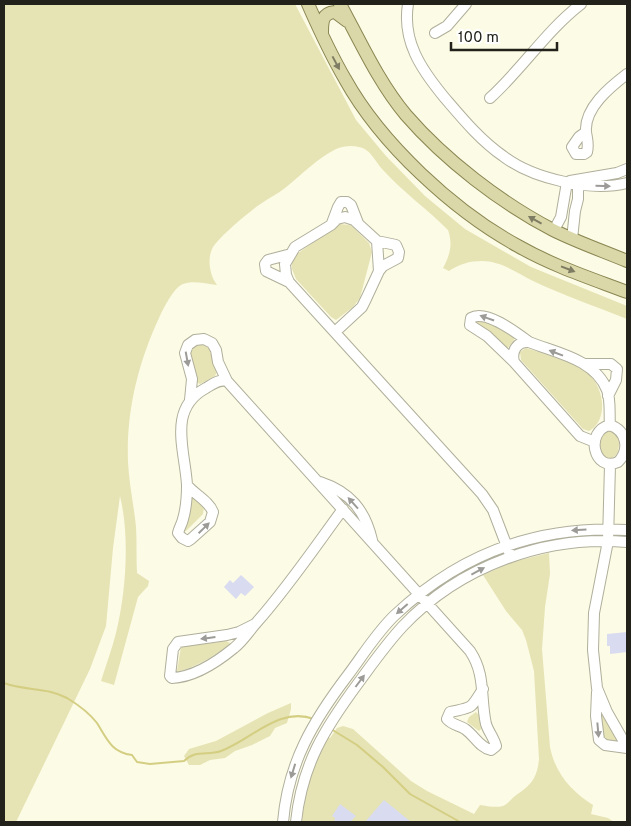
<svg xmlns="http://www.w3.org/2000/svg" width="631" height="826" font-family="Overpass,sans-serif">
  <rect width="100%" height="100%" fill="#fcfbe5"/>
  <path fill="#e6e3b4" d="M4,4H295L356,120L386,156L425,196L465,229L531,267L627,306V319C595,306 562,295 531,280C516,272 500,261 482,261C469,261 460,264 449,271L443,268C450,255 453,244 448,230C427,209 403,192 383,170C376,163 371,149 359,147C352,145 343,146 336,149C318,158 301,175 285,188C278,194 270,197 262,203C252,209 216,239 212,249C207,260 210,276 217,285C206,284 193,280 183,284C174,287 163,309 159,318C138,363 126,412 128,462C129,484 134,506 136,527C137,542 136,558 137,573L149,581L148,586L138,597L114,685L101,681C106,665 112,649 116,633C126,592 130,537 120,496L113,548L106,626L90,669L16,822H4Z
    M340,224L350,225L354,228L369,243L372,252L360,298L353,307L336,320L331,317L296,279L292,269V263L297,254L335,226Z
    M479,321L488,323L514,336V340L507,349L489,331L478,325L477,322Z
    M200,343C215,347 214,357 217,372L215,376L200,384L196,382L189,357L192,346Z
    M526,348C541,353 576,363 588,373C597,381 603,396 602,408C602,417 597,427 589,431L583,429L521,360L520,352Z
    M602,430H614L620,439L618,452C613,460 609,460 601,455L598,440Z
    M192,496L204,507L203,514L186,531L182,532L185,508Z
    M549,553L550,574L545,607L542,649L550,747C555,773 571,791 593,805L591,814L608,818L614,822H302C304,793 314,763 327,737L330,738L337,728L343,726L353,729L411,781L427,791L474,814L480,805C487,806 495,808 503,806C508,804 511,799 515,796C531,785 537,779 539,759L534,671L526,640L522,630L506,611L483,575L512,562Z
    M226,641L230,643C223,652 189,671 177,671L181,647Z
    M291,703V709L287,723L275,728L270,736L252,745L235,751L225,758L210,760L200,765H189L184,756L189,749L216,741L268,713Z
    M476,712L479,715L481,729L479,731L467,722L469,717Z
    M602,715L617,741L616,743L603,739L601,716Z"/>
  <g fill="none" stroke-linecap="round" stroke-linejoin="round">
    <path stroke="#d4ce83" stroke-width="2" d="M4,683C25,691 47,687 67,698C77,704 90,714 97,723C107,739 111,752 132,755L137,762L150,764L184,761C196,749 207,756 221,751C251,740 279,706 314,719
      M331,729L357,745L383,767L410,794L460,822
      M551,822H584"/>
  </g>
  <path fill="#d9dbf0" d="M241,575L254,587L245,596L241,593L236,599L224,587L230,580L233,583Z
    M627,632V652L610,654V646H607V634Z
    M384,800L411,822H365Z
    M340,804L356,816L350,822H334L335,818L332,816Z"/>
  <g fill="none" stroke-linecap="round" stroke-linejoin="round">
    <defs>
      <path id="minor" d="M408,4C402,41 421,69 444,97C462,118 480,140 503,156C533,179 591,192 627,183
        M435,33L447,26L466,4
        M490,98C523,68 546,31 581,4
        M586,132L579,137L572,147L576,154H584L587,152C589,144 587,139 586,132C584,108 610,87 627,74
        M570,181L617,173L627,169
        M332,223L338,207L341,202H347L351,205L358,223
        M554,230L561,217L567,182
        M572,239L575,211L578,199V180
        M377,241L396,245L399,252L398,258L383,266L379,271
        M289,282L266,271L265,264L268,260L291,254
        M335,332L362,307L366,299L379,271L377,241L354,220L345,217L337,219L331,225L295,247L285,264L286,275L289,282L482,494L493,510L511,557
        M514,362L487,336L470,325L471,318C486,309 517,333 529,342
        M586,364H611L617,369L616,380L608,396
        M190,400L192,379L185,353L188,345L195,340L204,339L212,343L216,350L218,362L227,381
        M610,425C627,431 630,450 618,462C594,473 584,431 610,425Z
        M595,442L580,436L514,362C511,351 517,341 529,342C556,353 595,359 607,390C611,400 609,414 610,425
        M610,465L608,541L594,613L593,650L597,688L607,712L627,747
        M320,482C350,492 365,510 372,540
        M187,485C194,494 209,501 213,512L210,522L191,539L188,541L182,538L178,533C179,528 182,524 183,519C186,509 187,495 187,485C185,450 167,409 206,388C213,384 219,379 227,381L470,651C486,675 480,697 486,724C488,731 494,738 496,746L491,750C479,747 475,736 465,729C459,725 452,725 447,719L450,712C473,707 470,710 483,689
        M255,624L239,632L227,635L178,642L173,649L170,676L172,678C194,677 217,662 234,648C243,641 249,631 257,622C288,587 315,547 343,509
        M597,692L596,716L599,740L605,745L627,748
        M283,822C288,763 313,721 348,675C363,655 377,632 395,615C461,553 537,525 627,530
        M296,822C302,764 325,728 359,682C373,663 387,643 403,626C460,566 545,535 627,542"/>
      <path id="major" d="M308,4C319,29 331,55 345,79C381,144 454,211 518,246C553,266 590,278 627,292
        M340,4C360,41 379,83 406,115C445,160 501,203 553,230C577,242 603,251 627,261
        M322,33C322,22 322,13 335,12L347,21"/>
    </defs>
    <use href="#minor" stroke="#b0af9b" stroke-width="12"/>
    <use href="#major" stroke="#8a8652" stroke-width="14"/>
    <use href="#minor" stroke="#fff" stroke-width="10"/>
    <use href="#major" stroke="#dad7a9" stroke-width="12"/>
  </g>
  <defs><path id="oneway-solid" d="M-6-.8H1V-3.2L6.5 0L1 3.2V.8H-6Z" transform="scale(1.25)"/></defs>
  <g fill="#7e7c62">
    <use href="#oneway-solid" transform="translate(336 63) rotate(62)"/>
    <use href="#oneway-solid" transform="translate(535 220) rotate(-151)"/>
    <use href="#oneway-solid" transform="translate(568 269) rotate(21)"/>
  </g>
  <g fill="#9c9b98">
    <use href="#oneway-solid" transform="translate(603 186) rotate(1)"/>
    <use href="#oneway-solid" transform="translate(487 318) rotate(-161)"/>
    <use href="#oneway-solid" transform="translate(556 353) rotate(-159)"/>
    <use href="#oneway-solid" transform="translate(187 359) rotate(80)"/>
    <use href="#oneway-solid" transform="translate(353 503) rotate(-132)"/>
    <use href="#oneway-solid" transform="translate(204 528) rotate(-44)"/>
    <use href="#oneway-solid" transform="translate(579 530) rotate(177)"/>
    <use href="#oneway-solid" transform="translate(478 571) rotate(-28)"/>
    <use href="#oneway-solid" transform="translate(402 609) rotate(139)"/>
    <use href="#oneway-solid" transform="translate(208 638) rotate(173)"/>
    <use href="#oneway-solid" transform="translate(360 681) rotate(-53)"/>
    <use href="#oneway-solid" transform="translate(598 730) rotate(85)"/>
    <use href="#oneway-solid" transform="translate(293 771) rotate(107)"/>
  </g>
  <rect width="631" height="826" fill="none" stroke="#22211a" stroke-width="10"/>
  <path d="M451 42v8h106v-8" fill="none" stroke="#22211a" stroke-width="2.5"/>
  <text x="458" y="42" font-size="15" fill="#22211a" stroke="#ffffff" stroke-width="4" paint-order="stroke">100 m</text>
</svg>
